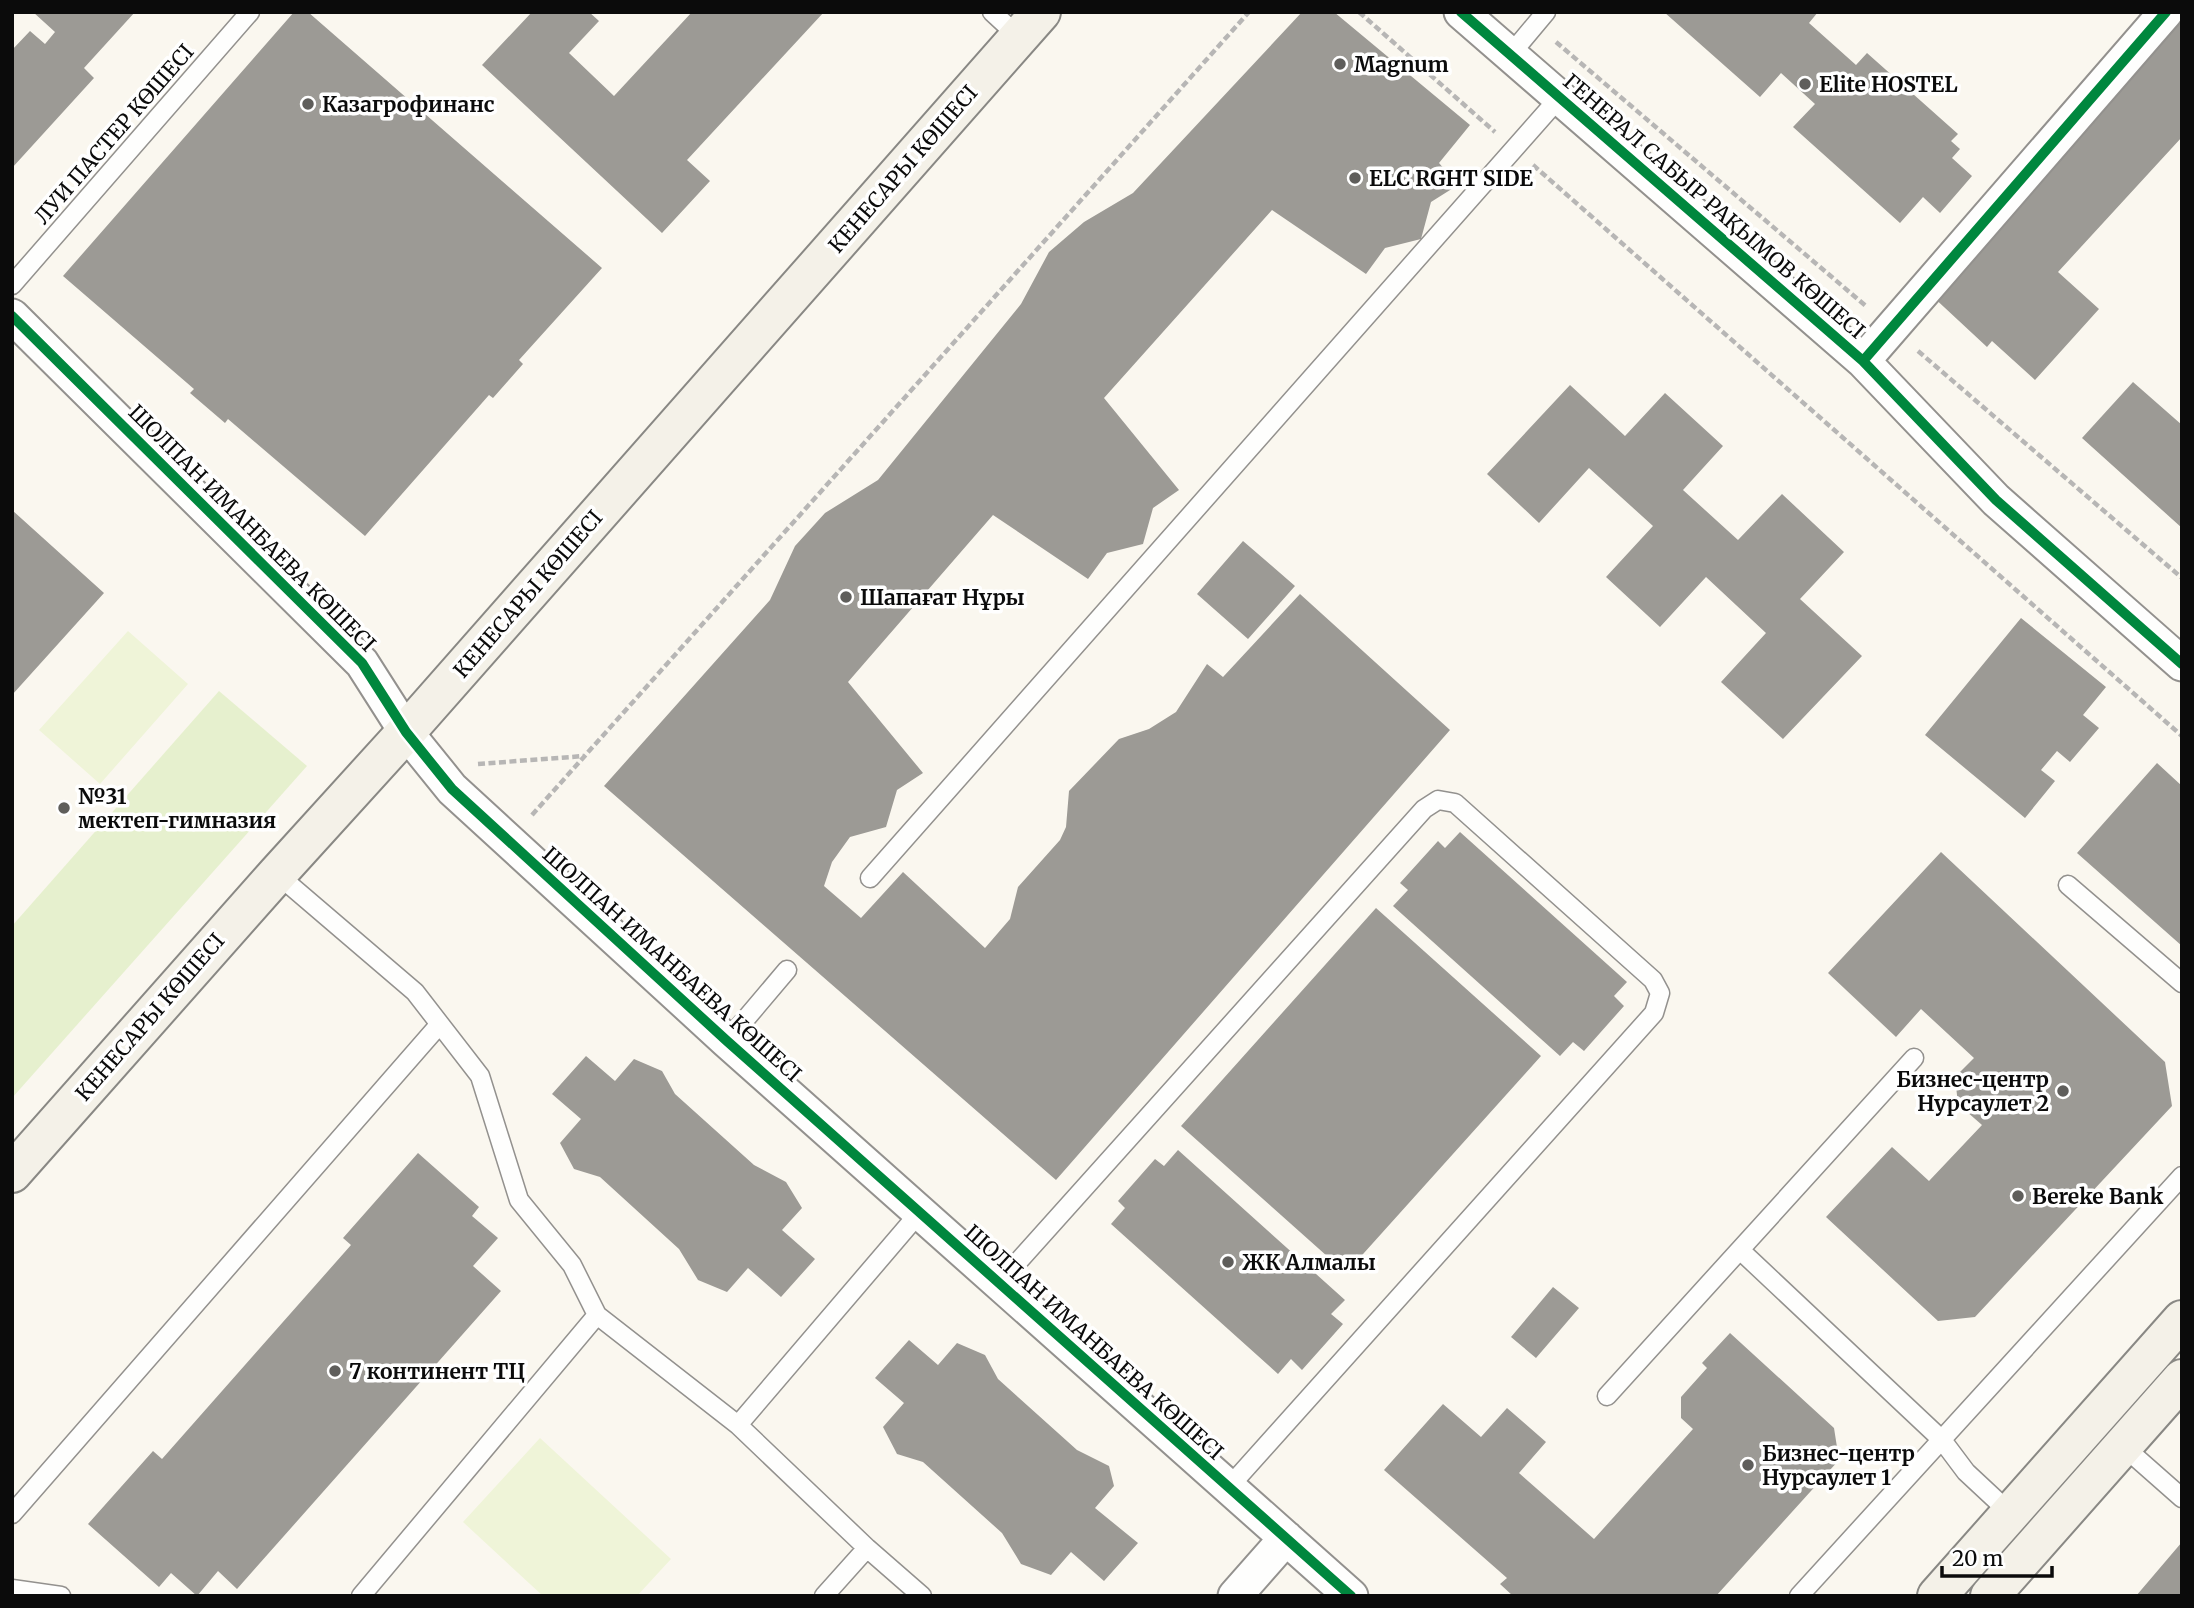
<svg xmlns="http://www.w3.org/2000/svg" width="2194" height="1608" font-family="Merriweather,serif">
  <rect width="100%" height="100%" fill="#faf7ef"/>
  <path fill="#e6f0ce" d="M219,691L307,766L12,1098V926Z"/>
  <path fill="#eff4d8" d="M128,631L188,684L100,784L39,730Z
    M540,1438L671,1559L637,1596H543L463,1522Z"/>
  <path fill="#9c9a95" d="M33,12H135L84,68L94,78L12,168V50L30,31L45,44L55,32Z
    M294,12H308L602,268L519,360L523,364L493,398L489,395L365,536L228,419L225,423L190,393L194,389L63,276Z
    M532,12H589L599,21L569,53L614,96L692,12H824L687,160L710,181L662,233L482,65Z
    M1302,12H1334L1470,125L1439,163L1458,185L1431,202L1421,239L1385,248L1366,274L1272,210L1104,398L1179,490L1153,508L1143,544L1107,553L1088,579L993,515L848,682L923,773L897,790L886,827L850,837L832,862L824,886L861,918L903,872L985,948L1010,919L1018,887L1060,840L1066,827L1069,791L1119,739L1149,729L1176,712L1207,664L1223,677L1300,594L1450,730L1056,1180L604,786L770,600L795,546L825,513L878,480L1021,304L1049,252L1084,222L1133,193Z
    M1664,12H1818L1809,23L1856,65L1867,53L1958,134L1951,141L1960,149L1952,158L1972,176L1940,213L1923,197L1900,223L1793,127L1815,104L1781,73L1760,97Z
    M2182,20V137L2058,272L2099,309L2035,380L1992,341L1987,347L1930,294Z
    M2133,382L2182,425V528L2082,438Z
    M1570,385L1625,436L1665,393L1723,446L1683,490L1738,540L1782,494L1844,552L1800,599L1862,656L1783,739L1721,682L1766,633L1706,577L1660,627L1606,577L1653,526L1589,468L1539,523L1487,474Z
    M12,510L104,593L12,695Z
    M1243,541L1295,586L1248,639L1197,594Z
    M2021,618L2106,687L2083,715L2099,728L2070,762L2057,751L2041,770L2055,781L2025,818L1925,735Z
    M2157,763L2182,786V946L2077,853Z
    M1460,832L1627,982L1614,996L1624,1006L1584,1051L1573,1042L1560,1056L1393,906L1408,890L1400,883L1438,841L1445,848Z
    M1941,852L2165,1062L2172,1106L1975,1317L1938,1321L1826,1217L1892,1147L1929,1181L1982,1125L1958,1104L1955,1077L1974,1058L1921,1009L1896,1037L1828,973Z
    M1376,908L1541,1056L1346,1273L1181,1126Z
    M586,1056L615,1081L634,1059L662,1071L675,1094L754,1165L786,1182L802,1208L782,1230L815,1259L781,1297L748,1268L727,1292L698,1280L679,1249L600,1177L574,1169L560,1143L581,1119L552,1094Z
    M1178,1150L1345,1300L1331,1314L1343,1324L1302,1370L1291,1359L1278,1374L1111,1224L1125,1208L1118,1201L1155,1159L1164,1166Z
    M418,1153L479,1207L472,1216L498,1238L473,1266L501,1291L237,1589L218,1571L197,1596L171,1573L159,1587L88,1524L153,1451L162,1459L351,1245L343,1238Z
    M1553,1287L1579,1308L1536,1358L1511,1337Z
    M1730,1333L1834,1428L1839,1460L1716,1596H1513L1500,1584L1507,1578L1384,1470L1443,1404L1481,1437L1507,1408L1546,1442L1519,1473L1594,1539L1693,1429L1681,1418V1397L1707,1368L1702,1363Z
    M909,1340L938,1365L957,1343L985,1355L998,1379L1077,1450L1109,1466L1114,1486L1095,1508L1138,1543L1104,1581L1071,1552L1051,1575L1021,1564L1002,1533L923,1462L897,1454L883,1427L904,1403L875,1378Z
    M2182,1542V1596H2136Z"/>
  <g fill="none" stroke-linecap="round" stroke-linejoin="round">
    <defs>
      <path id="lane" d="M992,12L1019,37
        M1510,55L1546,12
        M12,285L250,12
        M277,874L415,992L480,1076L519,1200L572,1265L597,1315L738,1425L867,1548L922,1596
        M870,878L1559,98
        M2068,885L2182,983
        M727,1041L787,970
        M1740,1250L1942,1440L1966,1472L2010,1513
        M999,1283L1424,809L1438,800L1455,803L1653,980L1660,993L1654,1013L1229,1487
        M1607,1396L1914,1058
        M738,1425L920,1212
        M2123,1446L2182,1498
        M12,1514L439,1025
        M12,1589L61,1596
        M361,1596L597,1315
        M824,1596L867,1548
        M1799,1596L2182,1176"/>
      <path id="street" d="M1461,12L1863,361L1996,500L2182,664
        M12,316L362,663L406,732L452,789L727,1041L1351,1596
        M1863,361L2166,12
        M1235,1596L1286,1538"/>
      <path id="secondary" d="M12,1173L277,874L406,732L1041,12
        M1937,1596L2182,1320
        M1990,1596L2182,1379"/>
    </defs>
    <use href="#lane" stroke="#93918e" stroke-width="21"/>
    <use href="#street" stroke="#93918e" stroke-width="37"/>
    <use href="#secondary" stroke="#898884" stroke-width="42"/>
    <path stroke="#b7b6b5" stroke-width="4.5" stroke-dasharray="7 3.5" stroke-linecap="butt" d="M1359,12L1495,132
      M1556,42L1867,307
      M1533,165L2182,736
      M1918,351L2182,578
      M478,764L584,756
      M532,815L1249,12"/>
    <use href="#lane" stroke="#fefefd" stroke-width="18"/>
    <use href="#street" stroke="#fefefd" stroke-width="33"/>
    <use href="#secondary" stroke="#f4f1e8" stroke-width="38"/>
    <defs>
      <path id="cycleway" d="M1461,12L1863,361L1996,500L2182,664
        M12,316L362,663L406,732L452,789L727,1041L1351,1596
        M1863,361L2166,12"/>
    </defs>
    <use href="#cycleway" stroke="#fff" stroke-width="15"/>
    <use href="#cycleway" stroke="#00873e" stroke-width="10"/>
  </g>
  <g fill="#5f5e5b" stroke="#fff" stroke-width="2.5">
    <circle cx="1340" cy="64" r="7"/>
    <circle cx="1805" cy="84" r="7"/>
    <circle cx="308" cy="104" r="7"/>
    <circle cx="1355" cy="178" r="7"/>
    <circle cx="846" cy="597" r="7"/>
    <circle cx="64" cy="808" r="7"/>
    <circle cx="2063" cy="1091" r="7"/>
    <circle cx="2018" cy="1196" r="7"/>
    <circle cx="1228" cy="1262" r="7"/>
    <circle cx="335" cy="1371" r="7"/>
    <circle cx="1748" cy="1465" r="7"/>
  </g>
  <g text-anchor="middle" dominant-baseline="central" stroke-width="7" stroke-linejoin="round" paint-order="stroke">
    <g font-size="21" font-weight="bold" fill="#0b0b0b" stroke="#fff" text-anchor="start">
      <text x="1354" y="64">Magnum</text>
      <text x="1819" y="84">Elite HOSTEL</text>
      <text x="322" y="104">Казагрофинанс</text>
      <text x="1369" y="178">ELC RGHT SIDE</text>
      <text x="860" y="597">Шапағат Нұры</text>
      <text x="78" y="796">№31<tspan x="78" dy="24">мектеп-гимназия</tspan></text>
      <text x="2049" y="1079" text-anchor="end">Бизнес-центр<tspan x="2049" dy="24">Нурсаулет 2</tspan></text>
      <text x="2032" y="1196">Bereke Bank</text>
      <text x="1242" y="1262">ЖК Алмалы</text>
      <text x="349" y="1371">7 континент ТЦ</text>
      <text x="1762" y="1453">Бизнес-центр<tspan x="1762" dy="24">Нурсаулет 1</tspan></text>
    </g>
    <g font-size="21" fill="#0b0b0b" stroke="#fff">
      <text transform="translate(114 134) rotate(-49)">ЛУИ ПАСТЕР КӨШЕСІ</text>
      <text transform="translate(903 169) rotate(-49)">КЕНЕСАРЫ КӨШЕСІ</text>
      <text transform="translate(1714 206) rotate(41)">ГЕНЕРАЛ САБЫР РАҚЫМОВ КӨШЕСІ</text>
      <text transform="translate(252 528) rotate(45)">ШОЛПАН ИМАНБАЕВА КӨШЕСІ</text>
      <text transform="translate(528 594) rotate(-49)">КЕНЕСАРЫ КӨШЕСІ</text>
      <text transform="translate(672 964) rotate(42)">ШОЛПАН ИМАНБАЕВА КӨШЕСІ</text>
      <text transform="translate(150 1017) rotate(-49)">КЕНЕСАРЫ КӨШЕСІ</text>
      <text transform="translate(1094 1342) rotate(42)">ШОЛПАН ИМАНБАЕВА КӨШЕСІ</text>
    </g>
  </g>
  <rect width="2194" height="1608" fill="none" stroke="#0b0b0b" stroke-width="28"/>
  <path d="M1942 1566v10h110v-10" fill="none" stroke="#0b0b0b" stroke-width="3.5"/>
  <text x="1952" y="1566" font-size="21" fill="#0b0b0b" stroke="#ffffff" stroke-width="5" paint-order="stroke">20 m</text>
</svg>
